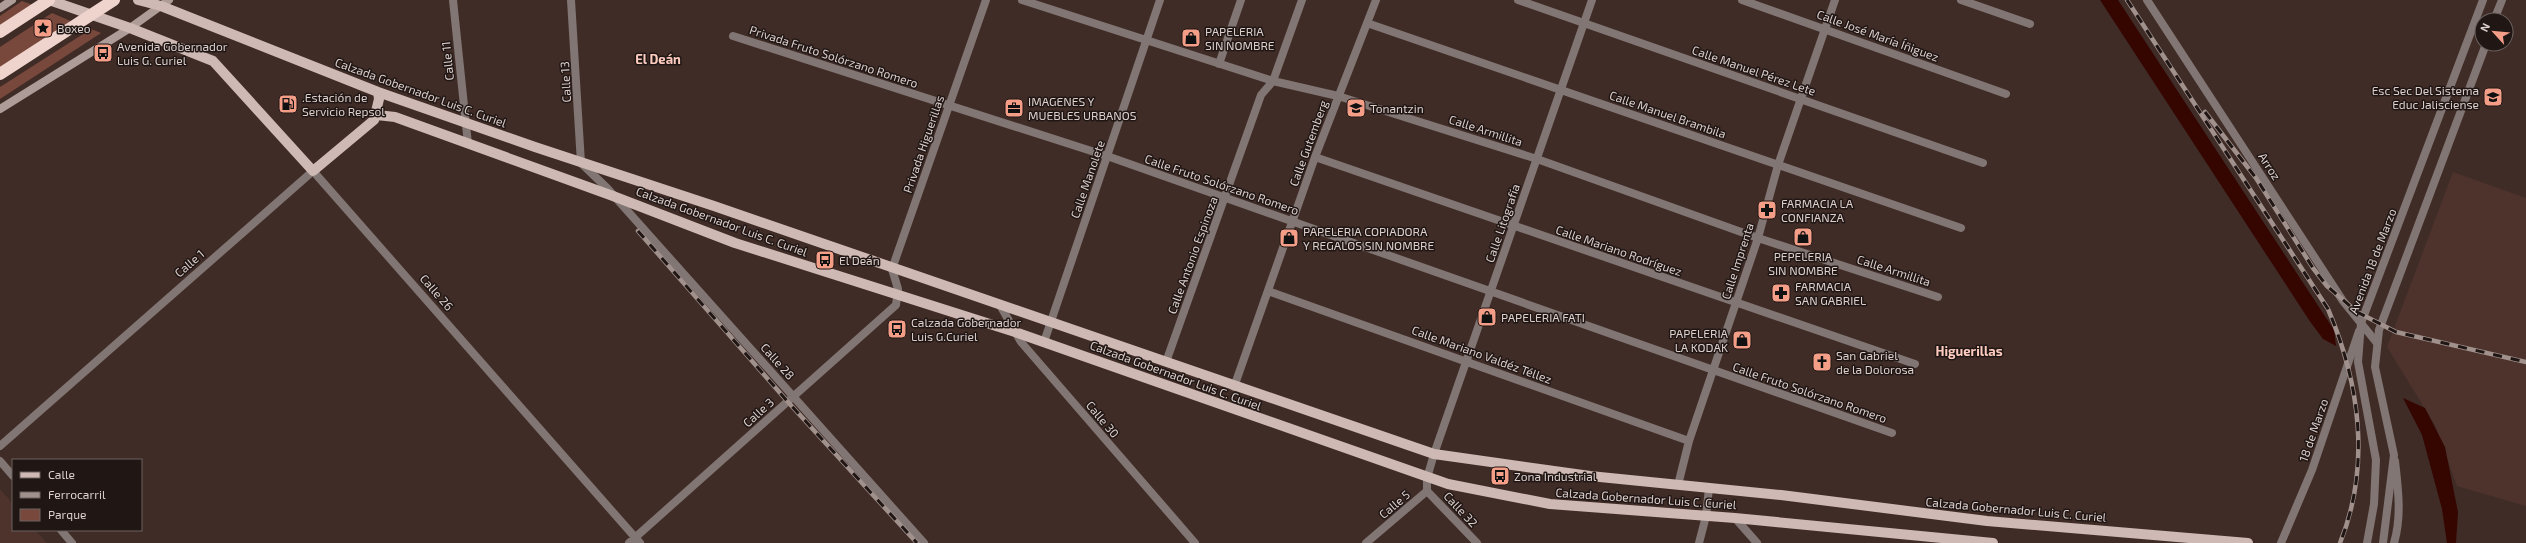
<svg xmlns="http://www.w3.org/2000/svg" width="2526" height="543" font-family="'Exo 2',sans-serif">
  <rect width="100%" height="100%" fill="#402c27"/>
  <path fill="#4d332c" d="M2453,172L2526,198V506L2457,486L2435,425L2387,347Z
    M0,489L13,504V530H35L47,543H0Z"/>
  <path fill="#79483c" d="M22,1L33,5L0,26V16Z
    M52,13L73,22L0,69V47Z
    M91,29L101,33L0,99V87Z"/>
  <path fill="#350500" d="M2100,0H2118L2334,330L2336,346L2323,339L2309,320Z
    M2403,398L2425,408L2445,447L2458,512L2456,543H2447L2442,509L2422,435Z"/>
  <g fill="none" stroke-linecap="round" stroke-linejoin="round">
    <path stroke="#817673" stroke-width="8" d="M453,0L468,144
      M571,0L581,163L607,188L924,543
      M1022,0L1273,81L1338,96L1537,159L1758,238L1938,297
      M1518,0L1983,163
      M1742,0L2006,94
      M1961,0L2030,24
      M2147,0L2343,301L2377,343
      M1367,23L1961,228
      M733,36L1107,156L1892,433
      M1219,64L1241,0
      M1315,157L1915,364
      M1268,291L1689,441
      M1000,305L1021,342L1195,543
      M1044,342L1160,0
      M1166,362L1261,95L1273,81L1302,0
      M1234,387L1315,157L1376,0
      M0,446L313,171L640,543
      M0,461L13,476
      M1678,485L1689,441L1758,238L1778,165L1835,0
      M1427,491L1477,543
      M1735,518L1757,543
      M61,530L72,543
      M629,543L896,305L898,289L892,269L986,0
      M1366,543L1427,491V478L1434,454L1592,0
      M1699,543L1706,516L1709,488
      M2281,543L2312,470L2359,331
      M2394,543C2402,516 2398,488 2395,461"/>
    <path stroke="#817673" stroke-width="8" d="M2494,20L2502,0
      M2367,543L2374,504L2376,460L2358,362L2361,323L2483,0
      M2383,543L2394,455L2375,367L2379,330L2486,44"/>
    <path stroke="#ad9c98" stroke-width="8" d="M0,8L12,0
      M0,109L130,28L169,0"/>
    <path stroke="#cfb9b4" stroke-width="10" d="M49,0L130,28L213,61L313,171L374,120L379,99L378,92
      M138,0L161,6L378,92L535,147L714,206L1434,454L1590,476L1781,495L1987,521L2248,543
      M377,115L395,117L613,196L735,243L1015,332L1448,484L1550,504L1735,518L1993,543"/>
    <path stroke="#eed4cd" stroke-width="12" d="M0,32L49,0
      M0,74L114,0"/>
    <defs>
      <path id="rail" d="M2127,0L2328,309C2360,384 2371,466 2340,543
        M2205,112L2256,178L2313,268L2327,286L2357,312L2396,332L2526,362
        M638,231L788,402L917,543"/>
    </defs>
    <use href="#rail" stroke="#a1918d" stroke-width="4.5"/>
    <use href="#rail" stroke="#201715" stroke-width="3" stroke-dasharray="9" stroke-linecap="butt"/>
  </g>
  <defs>
    <symbol id="sight-square" viewBox="-11 -11 22 22"><rect x="-9" y="-9" width="18" height="18" rx="4" fill="#f49e88" stroke="#201715"/><path d="M0-6L1.8-2.2L6-1.7L2.9 1.2L3.7 5.4L0 3.3L-3.7 5.4L-2.9 1.2L-6-1.7L-1.8-2.2Z" fill="#111"/></symbol>
    <symbol id="shop-square" viewBox="-11 -11 22 22"><rect x="-9" y="-9" width="18" height="18" rx="4" fill="#f49e88" stroke="#201715"/><path d="M-5-2.5h2.3a2.7 3.5 0 0 1 5.4 0H5L5.5 6h-11ZM-1.5-2.5h3a1.5 2.3 0 0 0-3 0Z" fill="#111"/></symbol>
    <symbol id="bus-square" viewBox="-11 -11 22 22"><rect x="-9" y="-9" width="18" height="18" rx="4" fill="#f49e88" stroke="#201715"/><path d="M-5-6H5V4H4V6H2V4H-2V6H-4V4H-5ZM-3.5-4V0h7V-4ZM-3.5 1.2v1.5H-2V1.2ZM2 1.2v1.5H3.5V1.2Z" fill="#111"/></symbol>
    <symbol id="school-square" viewBox="-11 -11 22 22"><rect x="-9" y="-9" width="18" height="18" rx="4" fill="#f49e88" stroke="#201715"/><path d="M0-5L7-2L0 1L-7-2ZM-4 1L0 2.5L4 1V4Q0 6-4 4Z" fill="#111"/></symbol>
    <symbol id="fuel-square" viewBox="-11 -11 22 22"><rect x="-9" y="-9" width="18" height="18" rx="4" fill="#f49e88" stroke="#201715"/><path d="M-5.5-6h7V0h2V4h1.3V-2.5L3-4.5l.8-.8L6-3V5H2.5V1h-1V6h-7ZM-4.2-4.7v3.2H.2V-4.7Z" fill="#111"/></symbol>
    <symbol id="office-square" viewBox="-11 -11 22 22"><rect x="-9" y="-9" width="18" height="18" rx="4" fill="#f49e88" stroke="#201715"/><path d="M-6-3h4V-5.5h4V-3h4V5H-6ZM-1-4.5V-3h2v-1.5ZM-6 0V1H6V0Z" fill="#111"/></symbol>
    <symbol id="pharmacy-square" viewBox="-11 -11 22 22"><rect x="-9" y="-9" width="18" height="18" rx="4" fill="#f49e88" stroke="#201715"/><path d="M-2-6h4v4h4v4h-4v4h-4v-4h-4v-4h4Z" fill="#111"/></symbol>
    <symbol id="church-square" viewBox="-11 -11 22 22"><rect x="-9" y="-9" width="18" height="18" rx="4" fill="#f49e88" stroke="#201715"/><path d="M-1.2-6h2.4v3.5h3.3v2.4h-3.3V6h-2.4V-.1h-3.3v-2.4h3.3Z" fill="#111"/></symbol>
  </defs>
  <g fill-rule="evenodd">
    <use href="#sight-square" x="32" y="17" width="22" height="22"/>
    <use href="#shop-square" x="1180" y="27" width="22" height="22"/>
    <use href="#bus-square" x="92" y="42" width="22" height="22"/>
    <use href="#school-square" x="2482" y="86" width="22" height="22"/>
    <use href="#fuel-square" x="277" y="93" width="22" height="22"/>
    <use href="#office-square" x="1003" y="97" width="22" height="22"/>
    <use href="#school-square" x="1345" y="97" width="22" height="22"/>
    <use href="#pharmacy-square" x="1756" y="199" width="22" height="22"/>
    <use href="#shop-square" x="1792" y="226" width="22" height="22"/>
    <use href="#shop-square" x="1278" y="227" width="22" height="22"/>
    <use href="#bus-square" x="814" y="249" width="22" height="22"/>
    <use href="#pharmacy-square" x="1770" y="282" width="22" height="22"/>
    <use href="#shop-square" x="1476" y="306" width="22" height="22"/>
    <use href="#bus-square" x="886" y="318" width="22" height="22"/>
    <use href="#shop-square" x="1731" y="329" width="22" height="22"/>
    <use href="#church-square" x="1811" y="351" width="22" height="22"/>
    <use href="#bus-square" x="1489" y="465" width="22" height="22"/>
  </g>
  <g text-anchor="middle" dominant-baseline="central" stroke-width="3" stroke-linejoin="round" paint-order="stroke">
    <g font-size="12" fill="#dccfcc" stroke="#201715" text-anchor="start">
      <text x="57" y="28">Boxeo</text>
      <text x="1205" y="31">PAPELERIA<tspan x="1205" dy="14">SIN NOMBRE</tspan></text>
      <text x="117" y="46">Avenida Gobernador<tspan x="117" dy="14">Luis G. Curiel</tspan></text>
      <text x="2479" y="90" text-anchor="end">Esc Sec Del Sistema<tspan x="2479" dy="14">Educ Jalisciense</tspan></text>
      <text x="302" y="97">.Estación de<tspan x="302" dy="14">Servicio Repsol</tspan></text>
      <text x="1028" y="101">IMAGENES Y<tspan x="1028" dy="14">MUEBLES URBANOS</tspan></text>
      <text x="1370" y="108">Tonantzin</text>
      <text x="1781" y="203">FARMACIA LA<tspan x="1781" dy="14">CONFIANZA</tspan></text>
      <text x="1303" y="231">PAPELERIA COPIADORA<tspan x="1303" dy="14">Y REGALOS SIN NOMBRE</tspan></text>
      <text x="1803" y="256" text-anchor="middle">PEPELERIA<tspan x="1803" dy="14">SIN NOMBRE</tspan></text>
      <text x="839" y="260">El Deán</text>
      <text x="1795" y="286">FARMACIA<tspan x="1795" dy="14">SAN GABRIEL</tspan></text>
      <text x="1501" y="317">PAPELERIA FATI</text>
      <text x="911" y="322">Calzada Gobernador<tspan x="911" dy="14">Luis G.Curiel</tspan></text>
      <text x="1728" y="333" text-anchor="end">PAPELERIA<tspan x="1728" dy="14">LA KODAK</tspan></text>
      <text x="1836" y="355">San Gabriel<tspan x="1836" dy="14">de la Dolorosa</tspan></text>
      <text x="1514" y="476">Zona Industrial</text>
    </g>
    <g font-size="12" fill="#dccfcc" stroke="#201715">
      <text transform="translate(1878 35) rotate(20)">Calle José María Íñiguez</text>
      <text transform="translate(834 56) rotate(18)">Privada Fruto Solórzano Romero</text>
      <text transform="translate(447 61) rotate(-96)">Calle 11</text>
      <text transform="translate(1754 70) rotate(19)">Calle Manuel Pérez Lete</text>
      <text transform="translate(565 82) rotate(-93)">Calle 13</text>
      <text transform="translate(421 92) rotate(20)">Calzada Gobernador Luis C. Curiel</text>
      <text transform="translate(1668 114) rotate(19)">Calle Manuel Brambila</text>
      <text transform="translate(1486 130) rotate(18)">Calle Armillita</text>
      <text transform="translate(1308 143) rotate(-70)">Calle Gutemberg</text>
      <text transform="translate(923 144) rotate(-71)">Privada Higuerillas</text>
      <text transform="translate(2270 166) rotate(57)">Arroz</text>
      <text transform="translate(1087 179) rotate(-71)">Calle Manolete</text>
      <text transform="translate(1222 184) rotate(19)">Calle Fruto Solórzano Romero</text>
      <text transform="translate(722 221) rotate(20)">Calzada Gobernador Luis C. Curiel</text>
      <text transform="translate(1502 223) rotate(-71)">Calle Litografía</text>
      <text transform="translate(1619 250) rotate(19)">Calle Mariano Rodríguez</text>
      <text transform="translate(1192 255) rotate(-70)">Calle Antonio Espinoza</text>
      <text transform="translate(1737 261) rotate(-72)">Calle Imprenta</text>
      <text transform="translate(2372 261) rotate(-69)">Avenida 18 de Marzo</text>
      <text transform="translate(189 263) rotate(-41)">Calle 1</text>
      <text transform="translate(1894 270) rotate(18)">Calle Armillita</text>
      <text transform="translate(437 292) rotate(49)">Calle 26</text>
      <text transform="translate(1482 354) rotate(20)">Calle Mariano Valdéz Téllez</text>
      <text transform="translate(778 361) rotate(48)">Calle 28</text>
      <text transform="translate(1176 375) rotate(20)">Calzada Gobernador Luis C. Curiel</text>
      <text transform="translate(1810 392) rotate(19)">Calle Fruto Solórzano Romero</text>
      <text transform="translate(758 412) rotate(-42)">Calle 3</text>
      <text transform="translate(1103 419) rotate(50)">Calle 30</text>
      <text transform="translate(2313 430) rotate(-71)">18 de Marzo</text>
      <text transform="translate(1646 498) rotate(4)">Calzada Gobernador Luis C. Curiel</text>
      <text transform="translate(1394 504) rotate(-40)">Calle 5</text>
      <text transform="translate(1461 509) rotate(47)">Calle 32</text>
      <text transform="translate(2016 509) rotate(5)">Calzada Gobernador Luis C. Curiel</text>
    </g>
    <g font-size="13" font-weight="bold" fill="#feccbf" stroke="#201715">
      <text x="658" y="59">El Deán</text>
      <text x="1969" y="351">Higuerillas</text>
    </g>
  </g>
  <rect x="12" y="459" width="130" height="72" fill="#201715" stroke="#6b615e"/>
  <rect x="20" y="472" width="20" height="6" fill="#cfb9b4" stroke="#6b615e"/>
  <text x="48" y="479" font-size="12" fill="#dccfcc">Calle</text>
  <rect x="20" y="492" width="20" height="6" fill="#a1918d" stroke="#6b615e"/>
  <text x="48" y="499" font-size="12" fill="#dccfcc">Ferrocarril</text>
  <rect x="20" y="509" width="20" height="12" fill="#79483c" stroke="#6b615e"/>
  <text x="48" y="519" font-size="12" fill="#dccfcc">Parque</text>
  <g transform="translate(2494 32) rotate(297)"><circle r="19" fill="#201715" stroke="#6b615e"/>
  <path d="M0-3L7 15L0 10L-7 15Z" fill="#f49e88"/>
  <text y="-6" font-size="11" font-weight="bold" text-anchor="middle" fill="#dccfcc">N</text>
  </g>
</svg>
